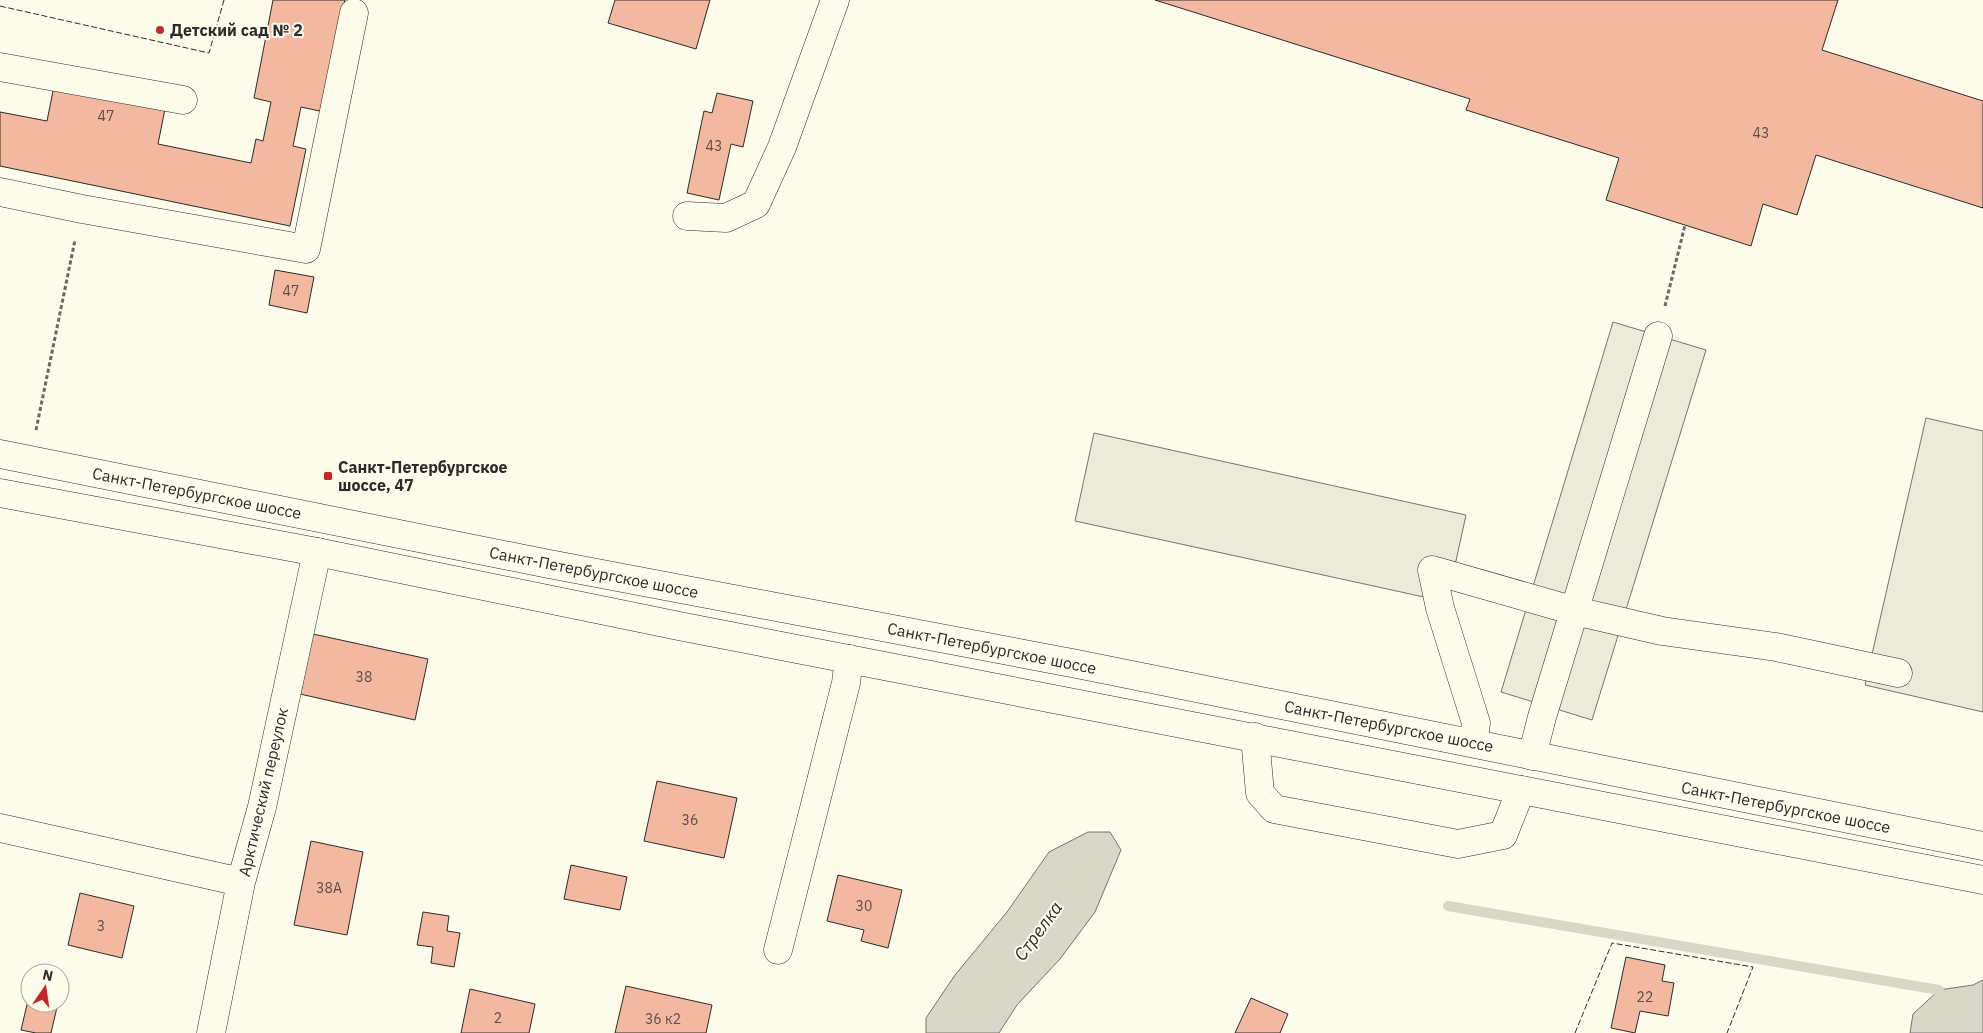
<svg xmlns="http://www.w3.org/2000/svg" width="1983" height="1033" font-family="'IBM Plex Sans',sans-serif">
  <rect width="100%" height="100%" fill="#fdfbea"/>
  <path fill="#eceadb" stroke="#74746e" d="M1613,322L1706,350L1592,720L1501,692Z
    M1926,418L1983,431V712L1865,685Z
    M1094,433L1466,515L1447,602L1075,521Z"/>
  <path fill="#d8d7c9" stroke="#74746e" d="M1088,832H1110L1121,850L1095,912L1060,959L1017,1005L999,1033H926V1018L955,975L1007,912L1049,852Z
    M1983,980V1033H1910L1913,1014L1939,990L1973,985Z"/>
  <g fill="none" stroke-linecap="round" stroke-linejoin="round">
    <path stroke="#d8d7c9" stroke-width="10" d="M1448,906L1939,990"/>
  </g>
  <path fill="#f2b8a0" stroke="#2b2b2b" d="M273,0H345L324,112L301,107L293,146L306,149L290,226L0,166V112L47,121L54,86L165,109L158,144L251,163L256,139L263,141L271,102L254,98Z
    M615,0H710L696,49L608,23Z
    M1155,0H1838L1822,50L1983,101V208L1816,155L1797,215L1763,204L1751,246L1606,200L1619,158L1466,110L1470,99Z
    M717,93L753,101L743,147L731,144L719,200L687,193L704,111L712,113Z
    M275,270L314,277L307,313L269,305Z
    M313,634L428,659L415,720L300,694Z
    M657,781L737,798L724,858L644,841Z
    M311,841L363,852L347,935L294,925Z
    M571,865L627,877L620,910L564,899Z
    M838,875L902,890L888,948L861,941L864,930L827,921Z
    M80,893L134,906L122,958L68,945Z
    M423,912L449,916L447,931L460,933L454,967L431,963L433,947L417,945Z
    M1626,957L1665,965L1662,981L1674,983L1668,1016L1640,1011L1635,1033L1611,1028Z
    M626,986L712,1005L706,1033H615Z
    M470,989L535,1004L529,1033H461Z
    M30,992V1003H58L51,1033H36L21,1030Z
    M1251,998L1288,1014L1280,1033H1235Z"/>
  <g fill="none" stroke-linecap="round" stroke-linejoin="round">
    <defs>
      <path id="minor" d="M0,67L183,100
        M0,192L82,209L306,249L354,13
        M687,216L726,218L756,204L782,147L835,0
        M1255,737L1260,793L1274,809L1458,844L1503,835L1521,790
        M1473,743L1476,723L1440,608L1432,570L1575,611L1662,631L1776,647L1898,673
        M1532,756L1542,717L1658,336
        M0,828L241,882
        M778,950L846,683L849,659
        M211,1033L241,882L262,807L317,552"/>
      <path id="major" d="M0,454L549,564L1077,664L1983,846
        M0,493L317,552L684,627L1983,880"/>
    </defs>
    <use href="#minor" stroke="#2b2b2b" stroke-width="29"/>
    <use href="#major" stroke="#2b2b2b" stroke-width="29"/>
    <path stroke="#6a6964" stroke-width="3" stroke-dasharray="4 2.5" stroke-linecap="butt" d="M1665,306L1685,225
      M36,430L75,240"/>
    <use href="#minor" stroke="#fdfbea" stroke-width="28"/>
    <use href="#major" stroke="#fdfbea" stroke-width="28"/>
    <path stroke="#2b2b2b" stroke-width="1" stroke-dasharray="6 2.5" stroke-linecap="butt" d="M0,6L209,53L224,0
      M1575,1033L1612,943L1753,967L1727,1033"/>
  </g>
  <g fill="#c62828" stroke="#fdfbea" stroke-width="2">
    <circle cx="160" cy="30" r="5"/>
    <rect x="323" y="471" width="10" height="10" rx="2.5"/>
  </g>
  <g text-anchor="middle" dominant-baseline="central" stroke-width="4" stroke-linejoin="round" paint-order="stroke">
    <g font-size="14" fill="#5d4e48">
      <text x="106" y="116">47</text>
      <text x="1761" y="133">43</text>
      <text x="714" y="146">43</text>
      <text x="291" y="291">47</text>
      <text x="364" y="677">38</text>
      <text x="690" y="820">36</text>
      <text x="329" y="888">38А</text>
      <text x="864" y="906">30</text>
      <text x="101" y="926">3</text>
      <text x="1645" y="997">22</text>
      <text x="498" y="1018">2</text>
      <text x="663" y="1019">36 к2</text>
    </g>
    <g font-size="16" font-weight="bold" fill="#2b2b2b" stroke="#fdfbea" text-anchor="start">
      <text x="170" y="30">Детский сад № 2</text>
      <text x="338" y="467">Санкт-Петербургское<tspan x="338" dy="18">шоссе, 47</tspan></text>
    </g>
    <g font-size="16" fill="#2b2b2b" stroke="#fdfbea">
      <text transform="translate(197 493) rotate(11)">Санкт-Петербургское шоссе</text>
      <text transform="translate(594 572) rotate(11)">Санкт-Петербургское шоссе</text>
      <text transform="translate(992 648) rotate(11)">Санкт-Петербургское шоссе</text>
      <text transform="translate(1389 726) rotate(11)">Санкт-Петербургское шоссе</text>
      <text transform="translate(263 792) rotate(-77)">Арктический переулок</text>
      <text transform="translate(1786 807) rotate(11)">Санкт-Петербургское шоссе</text>
    </g>
    <g font-size="18" font-style="italic" fill="#2b2b2b" stroke="#fdfbea">
      <text transform="translate(1038 931) rotate(-54)">Стрелка</text>
    </g>
  </g>
  <g transform="translate(45 988) rotate(13)"><circle r="24" fill="#fdfbea" stroke="#a9a89e"/>
  <path d="M0-4L9 19L0 12L-9 19Z" fill="#c62828"/>
  <text y="-8" font-size="14" font-weight="bold" text-anchor="middle" fill="#2b2b2b">N</text>
  </g>
</svg>
